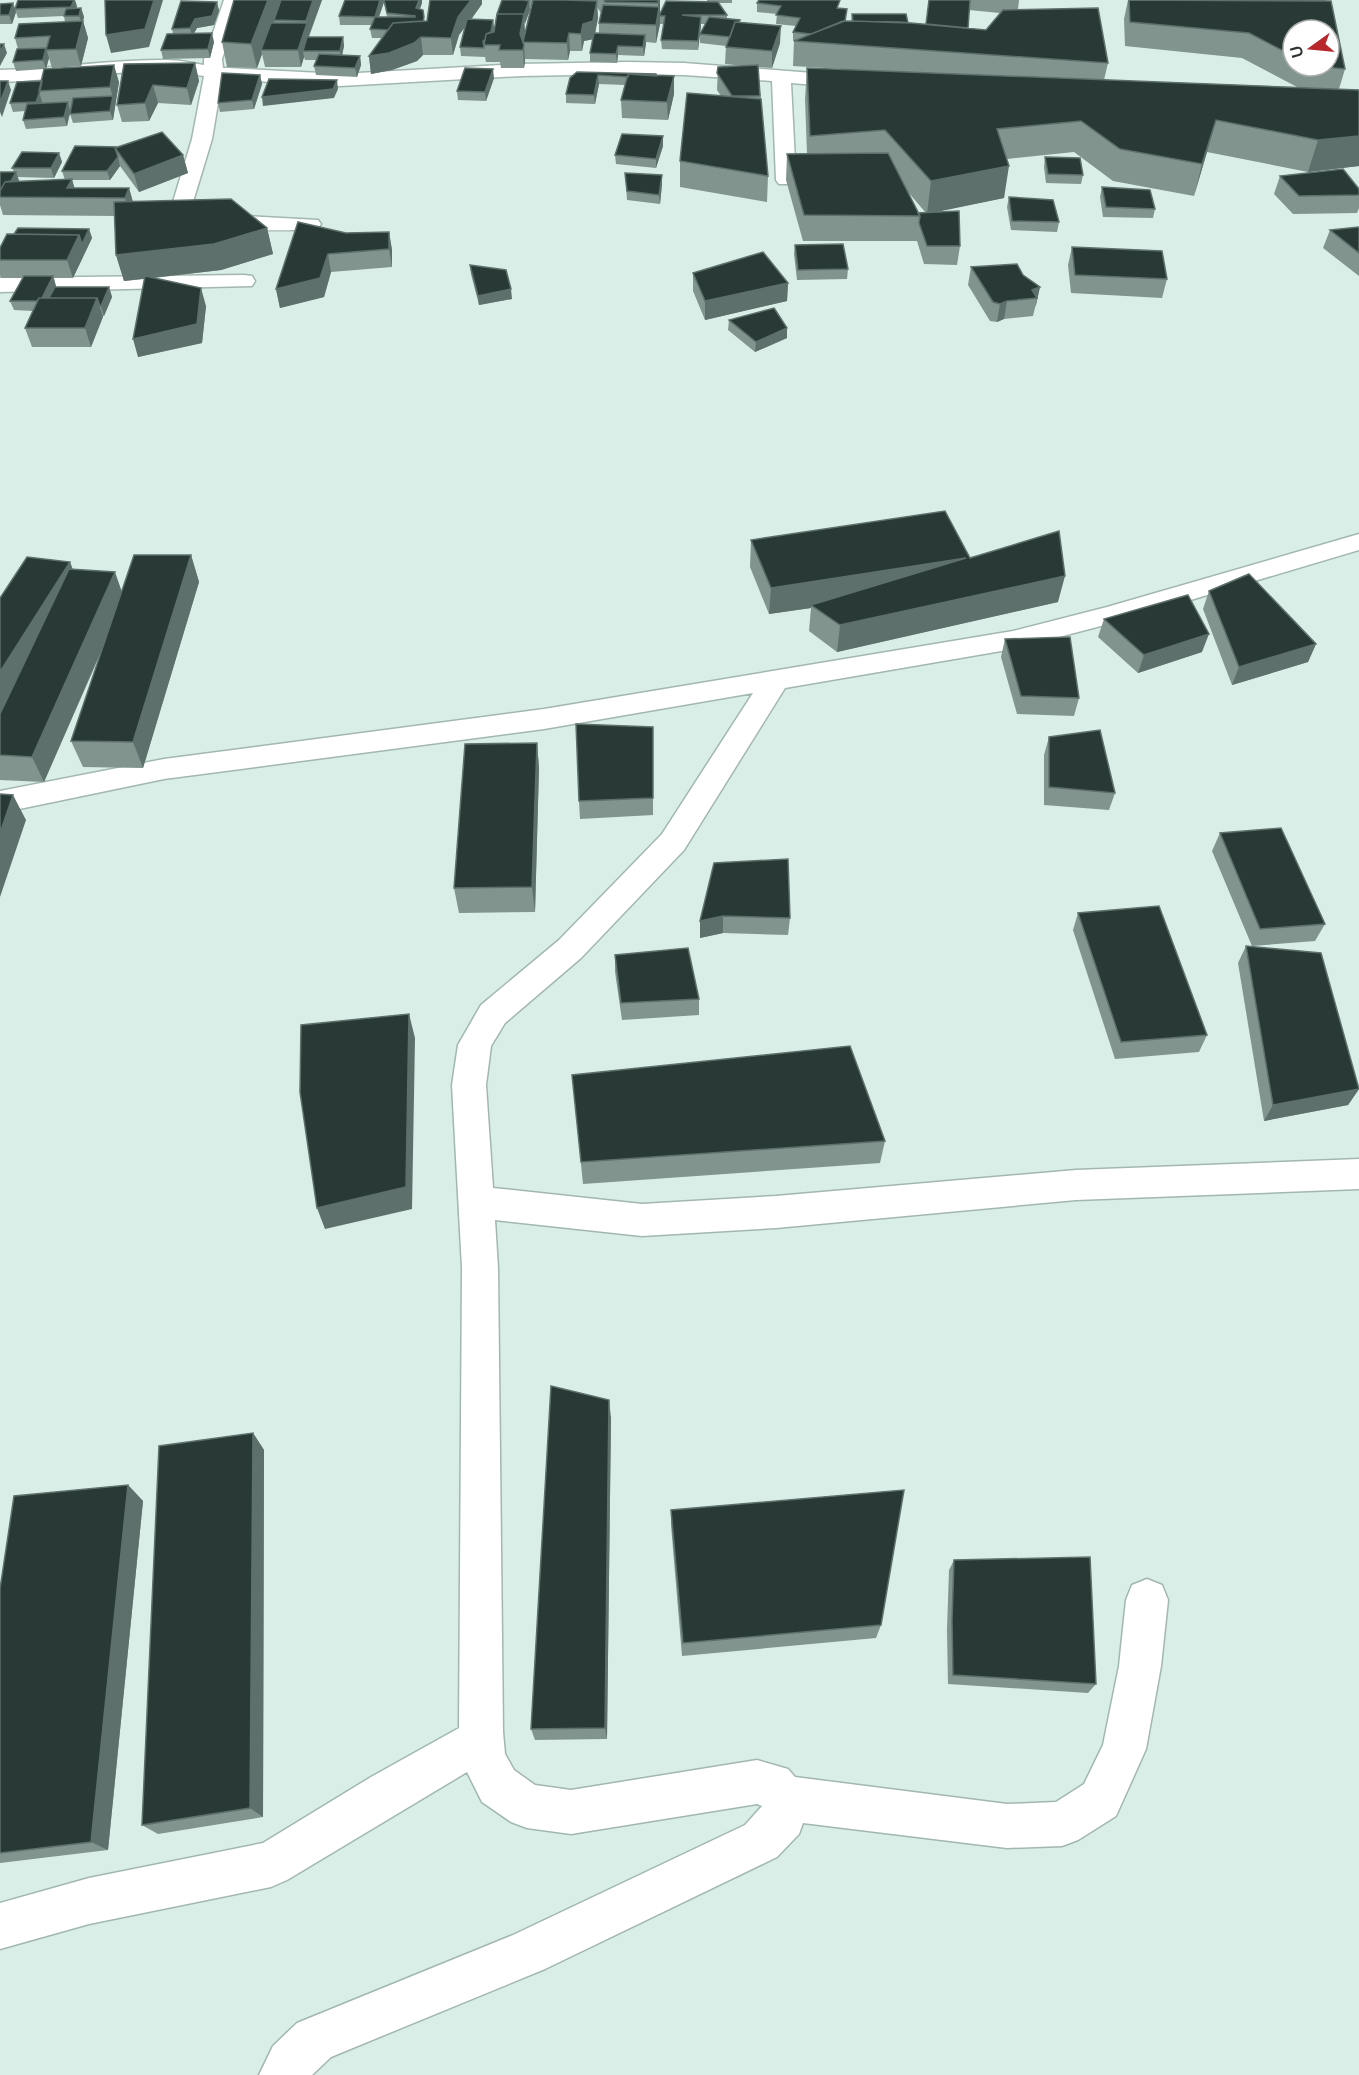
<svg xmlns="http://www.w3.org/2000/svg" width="1359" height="2075" font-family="Lato,sans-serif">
  <rect width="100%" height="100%" fill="#d9eee7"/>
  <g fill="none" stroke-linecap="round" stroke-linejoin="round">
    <defs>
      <path id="street" d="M224,0H242L222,59L223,68H228L340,74L521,64L628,62L684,63L851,76L858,78L860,82L858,86L851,88L791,83L796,180L793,184H779L776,180L772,81L684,75L628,74L521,76L340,86L222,79L212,139L192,205L194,213L318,220L321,224L318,228L311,230C289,230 193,232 180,222C175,218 173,211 172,205L192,139L204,76C134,65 69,80 0,82V70C56,69 111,59 167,60C180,60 192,63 204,65V59Z
        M244,275L252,276L255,281L252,286L0,292V278Z
        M1359,534V550L1120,621L1013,649L785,688L684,850L581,958L505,1023L491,1046L486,1085L493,1188L642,1204L776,1196L1076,1170L1359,1159V1189L1076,1200L776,1228L642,1236L495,1220L498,1268L503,1732L505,1754L514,1770L535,1785L571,1790L757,1760L788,1769L795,1777L1007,1804L1056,1802L1084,1784L1103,1745L1119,1666L1126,1600L1132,1585L1147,1579L1162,1585L1168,1600L1161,1666L1146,1749L1116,1816L1078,1840L1062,1846L1007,1848L803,1823L799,1834L777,1857L545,1969L331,2057L312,2075H259L273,2046L297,2023L513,1935L745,1825L762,1806L757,1804L571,1834L527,1828L511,1822L482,1802L467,1772L287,1880L271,1887L89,1924L0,1949V1903L89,1878L263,1843L371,1777L459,1728L462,1268L452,1085L458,1045L481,1005L559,940L662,834L753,693L544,729L164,779L0,813V791L164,759L544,709L1013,631L1107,607Z"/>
    </defs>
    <use href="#street" stroke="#a2b7b0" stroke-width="3"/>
    <use href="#street" fill="#fff" fill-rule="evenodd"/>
  </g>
  <path fill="#81948e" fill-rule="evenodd" d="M235,0H322L309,37H343L344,46L342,55L360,56L361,65L357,77L316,75L314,66L317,60H305L304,57L301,67H265L262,54L257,68L227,67L222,42Z
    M345,0H422V3L420,9L425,21H427L430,1L429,0H482V4L471,20H493L494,29L497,14L527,0H660L659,16L707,1V0H732V3H719L727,15V19L740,20V22L780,43L772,68L758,67L768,176L767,202L680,187V161L721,96L717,90L718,67L744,66L725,64L726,46L700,43V34L705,24H701L698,50L662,49L661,40L664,24H660L656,43L646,42L644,56L618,55L617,63L590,62V53L593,39L584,41L582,51H570L568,60L525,59L524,68H501L500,62H486L485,57L461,56L460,47L465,27L459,35L453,55H423L417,61L392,70L371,74L369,56L382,38H372L370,29L372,25H340L339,16ZM384,2L387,17H379ZM530,7H531L525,32L524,24L530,10ZM597,7L601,13L599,23V33H595L598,18Z
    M929,0H1019L1018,9L1108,63L1104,80L1297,87L1242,58L1125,46L1124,19L1128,0H1326L1345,69L1339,89L1359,90V166L1308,172L1207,152L1194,196L1113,181L1074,152L1007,159L1004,198L933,212L960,246L957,265L924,264L917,241H803L786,180L787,154H807L805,99L807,68L859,70L793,66L794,41H793V32L796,26L776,24L777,14L757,12V3L840,8L846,21H851L852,14L908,23L926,24ZM969,10L1000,13L986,30L968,28ZM1293,30L1329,66H1293ZM908,192L926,213H918Z
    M217,2L219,11L214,25L197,28L194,33L214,42L210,58L163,59L161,50L173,34L172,29Z
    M13,3L16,12L12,24H0V4Z
    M77,6L76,9L81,8L84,17L83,21L88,38L81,66L52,68L49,58L46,69L119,82L113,120L73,123L70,114L67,126L26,129L23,120L25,111L13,112L10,103L42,81L44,69L16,71L13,62L18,49L15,38L65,22L64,16L18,18L15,9Z
    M195,63L199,81L191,105L158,103L149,121L122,122L117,105Z
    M577,72L674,76V94L668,120L622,118L621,100L625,85L599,84L595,104L566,103V94Z
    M260,75L262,84L254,109L220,112L218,103Z
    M494,78L486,101L458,100L457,91Z
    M75,146L183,155L188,173L139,192L120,166L110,180H72L74,188H129L133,202L267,228L273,254L221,270L154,278L206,306L202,343L138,357L144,279L124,281L116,255L115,216L3,215L0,205V172H14L12,168L59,153L62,162L54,178L18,177L19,181L65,180L62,171Z
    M663,146L656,168L616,164L615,155Z
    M1045,157L1083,175L1081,184L1046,183L1044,167Z
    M625,173L662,175V184L660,204L627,200Z
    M1280,176L1359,189V208L1357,213L1293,214L1274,194Z
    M1102,187L1155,209L1153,218L1103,217L1100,197Z
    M1009,197L1059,222L1057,232L1011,230L1007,207Z
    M1359,227V276L1323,248L1330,230Z
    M89,229L92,238L73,278H54L56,287H109L112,297L104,316H103L91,347H32L25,328L33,311L14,310L10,301L22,278H1L0,275V260L14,234Z
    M389,232L392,250V267L331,272L324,297L280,308L276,289L346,233Z
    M795,245L848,269L847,279L797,280L794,254Z
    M1072,247L1167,279L1162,298L1071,293L1068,265Z
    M470,265L512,299L479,305L471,274Z
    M971,267L1023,275L1040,287L1033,316L1004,319L997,322L990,321L968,285Z
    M693,273L788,283L787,301L705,320L693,291Z
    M729,320L787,338L755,352L728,330Z
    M751,540L970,558L1058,602L837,652L809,631L811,608L769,614L750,567Z
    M191,555L199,582L143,768L83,767L71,741L103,648L44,782L0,780V598L70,562L73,570L122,592Z
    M1209,591L1316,644L1308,662L1232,685L1203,609Z
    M1104,619L1202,652L1138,673L1098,637Z
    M1005,639L1079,698L1074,716L1017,714L1001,657Z
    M653,727V815L580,819L579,801Z
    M1049,737L1115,793L1109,810L1044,805V755Z
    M537,743L539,768L535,912L459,913L454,888Z
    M1220,833L1325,924L1315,941L1252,946L1212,851Z
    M714,863L790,918L788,935L723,933L700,938Z
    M1078,913L1207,1035L1199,1052L1115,1059L1073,930Z
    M1246,946L1359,1089L1348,1105L1264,1121L1238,963Z
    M615,955L699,999V1015L622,1020L615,972Z
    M572,1075L885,1141L880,1163L583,1184Z
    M611,1418L607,1739L535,1740L531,1729Z
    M253,1433L264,1450L263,1817L158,1834L142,1825Z
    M128,1485L143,1501L108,1850L0,1863V1589Z
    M671,1510L881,1625L876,1638L682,1656L671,1525Z
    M954,1560L1096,1684L1088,1693L948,1684L947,1630L949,1570Z"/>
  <path fill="#5e706b" d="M74,0H75L77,6L74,16L71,7Z
    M154,0H163L149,47L111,53L106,35Z
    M268,0H282L264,50H261L262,54L257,68L251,44Z
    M313,0H322L303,51L304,57L301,67L298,50L306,24V21Z
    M380,0H383L384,2L376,25L375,17Z
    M419,0H422V3L417,16L416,8Z
    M471,0H482V4L459,35L453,55L451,38L458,17Z
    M658,0H660V24L656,43V25L658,16Z
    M529,1L530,10L525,24L524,15Z
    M597,1L598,18L594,39L584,41L582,51L581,34L583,24Z
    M217,2L219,11L214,25L197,28L192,37L190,28L195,19Z
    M13,3L16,12L12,24L9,15Z
    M81,8L84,17L82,24L79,16Z
    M524,14L525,32L521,52L520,34Z
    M701,17V26L698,50V41Z
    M493,20L494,29L491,45H484L483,41Z
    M83,21L88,38L81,66L76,49Z
    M781,26L780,43L772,68V51Z
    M212,33L214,42L210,58L208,49Z
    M569,33L570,51L568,60L567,43Z
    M645,35L646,44L644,56L643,47Z
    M343,37L344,46L341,60L340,51Z
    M421,37L423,55L417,61L392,70L371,74L369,56Z
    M4,44L7,53L0,66V52Z
    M524,45L525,62L524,68L523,50Z
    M618,46V55L617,63L616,54Z
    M46,48L49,58L46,69L43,60Z
    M360,56L361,65L357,77L355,68Z
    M195,63L199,81L191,105L187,88Z
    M114,65L119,82L113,120L110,111L113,98L110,87Z
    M493,69L494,78L486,101L485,92Z
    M260,75L262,84L254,109L252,100Z
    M598,75L599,84L595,104L594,95Z
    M674,76V94L668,120L667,102Z
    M337,80L338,89L334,98L263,106L262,97Z
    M8,81L11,90L2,117L0,112V103Z
    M153,85L158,103L149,121L145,103Z
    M39,92L42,101L39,111L36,102Z
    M68,102L70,111L67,126L64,117Z
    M1216,120L1207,152L1194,196L1202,164Z
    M663,136V146L656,168V159Z
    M1359,136V166L1308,172L1318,140Z
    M59,153L62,162L54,178L51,168Z
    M183,155L188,173L139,192L134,174Z
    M118,157L120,166L110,180L107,171Z
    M1009,166L1004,198L927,214L931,181Z
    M16,172L19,181L5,192Z
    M662,175V184L660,204L659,195Z
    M72,179L77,197L67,188Z
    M129,188L134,206L130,216L125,198Z
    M267,228L273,254L221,270L124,281L116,255Z
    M89,229L92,238L73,278L67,260L79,235Z
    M389,232L392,250V267L389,249Z
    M328,254L331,272L324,297L280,308L276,289Z
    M53,276L56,286L43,311L40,302Z
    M788,283L787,301L705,320V301Z
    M109,287L112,297L104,316L101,306Z
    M1040,287L1036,305L1035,306L1037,298L1032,290Z
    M201,288L206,306L202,343L138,357L133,339Z
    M511,289L512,299L479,305L478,296Z
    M97,298L103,317L91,347L85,328Z
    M1007,301L1004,319L997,322L1000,304Z
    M787,328V338L755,352L756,342Z
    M191,555L199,582L143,768L133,742Z
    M966,558L811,605V608L769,614L771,588Z
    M70,562L80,589L0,718V672Z
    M115,572L124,598L44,782L32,757Z
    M1065,576L1058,602L837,652L840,625Z
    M1209,634L1202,652L1138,673L1144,655Z
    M1316,644L1308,662L1232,685L1239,667Z
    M537,743L539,768L535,912L532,887Z
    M13,795L26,820L0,897V833Z
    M723,916V933L700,938V921Z
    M409,1014L415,1038L412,1209L325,1229L317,1208Z
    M1359,1089L1348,1105L1264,1121L1273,1105Z
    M609,1400L611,1418L607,1739L605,1728Z
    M253,1433L264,1450L263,1817L250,1808Z
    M128,1485L143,1501L108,1850L91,1842Z"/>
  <path fill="#293a36" stroke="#5e706b" stroke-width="1.5" d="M18,0H74L71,7L15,9Z
    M105,0H154L145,29L106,35Z
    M234,0H268L251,44L222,42Z
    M281,0H313L306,21L274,20Z
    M345,0H380L375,17H415V16L387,13L384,0H419L416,8L423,10L424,17L423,21L393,23L388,30L370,29L375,17L339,16Z
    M430,0H471L458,17L451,38L421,37L414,43L389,53L369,56L393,23L427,21Z
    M502,0H523L529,1L524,15V14H497Z
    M533,0H564L597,1L593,21L583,24L581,34L569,33L567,43L523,42Z
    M604,0H658V3L605,2Z
    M759,0H840L837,8L847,9L845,21L811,34L793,32L800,18L776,15L781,6L757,3Z
    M929,0H970L968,28L926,24Z
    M1129,0L1331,1L1345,69L1315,66H1329V30H1293V56L1249,33L1130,22Z
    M181,1L217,2L212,16L195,19L190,28L172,29Z
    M666,1L718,2L727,15H682L701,17L698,41L661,40L665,16H659Z
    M13,3L9,15H0V4Z
    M603,5L659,7L656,25L599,23Z
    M81,8L79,16H64L66,9Z
    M1098,8L1108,63L794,41L843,21L900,22L986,30L1003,10Z
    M497,14H524L520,34L524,45L523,50H499L500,45H484L486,34L494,32Z
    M852,14H906L908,23L853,21Z
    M709,17L740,20L739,22H735L730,37L700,34Z
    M467,19L493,20L491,32L486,34L485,40L483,41L484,48L460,47Z
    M83,21L76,49L46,50L50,36L15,38L19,24Z
    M735,22L781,26L772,51L726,47Z
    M271,23H307L298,50H261Z
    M212,33L208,49L161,50L167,34Z
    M594,33L645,35L643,47L618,46L616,54L590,53Z
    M307,37H343L340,51H303Z
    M0,44H4L0,52Z
    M46,48L43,60L13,62L17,49Z
    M319,54L360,56L355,68L314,66Z
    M195,63L187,88L153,85L145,103L117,105L124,64Z
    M114,65L110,87L39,91L44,69Z
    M758,65L760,96H732L717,73L718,67Z
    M465,68L493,69L485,92L457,91Z
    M807,68L1359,90V136L1318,140L1216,120L1202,164L1120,149L1081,121L997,129L1009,166L931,181L885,130L810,136Z
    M577,72L656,74V76L628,74V77L598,75L594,95L566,94L570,78Z
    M222,73L260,75L252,100L218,103Z
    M628,74L674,76L667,102L621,100Z
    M269,79L337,80L333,89L262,97Z
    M0,81H8L0,103Z
    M42,81L40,91L36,102L10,103L17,82Z
    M687,93L761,99L768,176L680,161Z
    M113,96L110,111L70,114L73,98Z
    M68,102L64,117L23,120L27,104Z
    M162,132L183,155L134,174L115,148Z
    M622,134L663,136L656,159L615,155Z
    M75,146L119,147L115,148L118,157L107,171H62Z
    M22,152L59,153L51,168H12Z
    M888,153L920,216L804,215L787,154Z
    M1045,157L1080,158L1083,175L1048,174Z
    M1343,169L1359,189V195L1299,196L1280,176Z
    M0,172H16L11,181L5,182L0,191Z
    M625,173L662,175L659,195L627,191Z
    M72,179L67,188H129L125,198L0,197V191L5,182Z
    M1102,187L1150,190L1155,209L1106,207Z
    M1009,197L1053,200L1059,222L1012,221Z
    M231,199L267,228L214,244L116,255L114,202Z
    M959,211L960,246H927L919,223L920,216L918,213Z
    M298,222L346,233L389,232V249L328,254L320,278L276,289Z
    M1359,227V253L1330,230Z
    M18,228L89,229L82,244L79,235L14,234Z
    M7,234L79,235L67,260H0V248Z
    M843,244L848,269L798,270L795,245Z
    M1072,247L1162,251L1167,279L1075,275Z
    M763,252L788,283L705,301L693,273Z
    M1017,264L1023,275L1040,287L1032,290L1037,298L1007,301L1000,304L993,302L971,267Z
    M470,265L506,270L511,289L478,296Z
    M24,276H53L42,298H39L37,301H10Z
    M145,276L201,288L197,324L133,339Z
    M55,287H109L101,306H100L97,298H49Z
    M39,298H97L85,328H25Z
    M774,308L787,328L756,342L729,320Z
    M945,511L970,558L1059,531L1065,576L840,625L811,605L966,558L771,588L751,540Z
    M134,555H191L133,742L71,741Z
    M27,557L70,562L0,672V598Z
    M69,569L115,572L32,757L0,755V714Z
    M1249,574L1316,644L1239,667L1209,591Z
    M1188,595L1209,634L1144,655L1104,619Z
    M1070,637L1079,698L1021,696L1005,639Z
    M576,724L653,727V798L579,801Z
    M1100,730L1115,793L1049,787V737Z
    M537,743L532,887L454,888L465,744Z
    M0,794L13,795L0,833Z
    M1281,828L1325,924L1260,929L1220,833Z
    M788,859L790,918L723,916L700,921L714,863Z
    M1159,906L1207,1035L1121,1042L1078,913Z
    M1246,946L1321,953L1359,1089L1273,1105Z
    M688,948L699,999L621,1003L615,955Z
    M409,1014L406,1187L317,1208L300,1092L301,1025Z
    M850,1046L885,1141L581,1162L572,1075Z
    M551,1386L609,1400L605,1728L531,1729Z
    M253,1433L250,1808L142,1825L159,1446Z
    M128,1485L91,1842L0,1853V1589L14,1496Z
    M904,1490L881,1625L683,1643L671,1510Z
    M1090,1557L1096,1684L953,1675L952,1621L954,1560Z"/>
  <g transform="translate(1311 48) rotate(255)"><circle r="28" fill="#ffffff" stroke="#aaaead" stroke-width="1.5"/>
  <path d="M0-4.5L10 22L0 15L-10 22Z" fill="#b7272b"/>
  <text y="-9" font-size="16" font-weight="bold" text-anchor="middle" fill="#2b3431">U</text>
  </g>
</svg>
